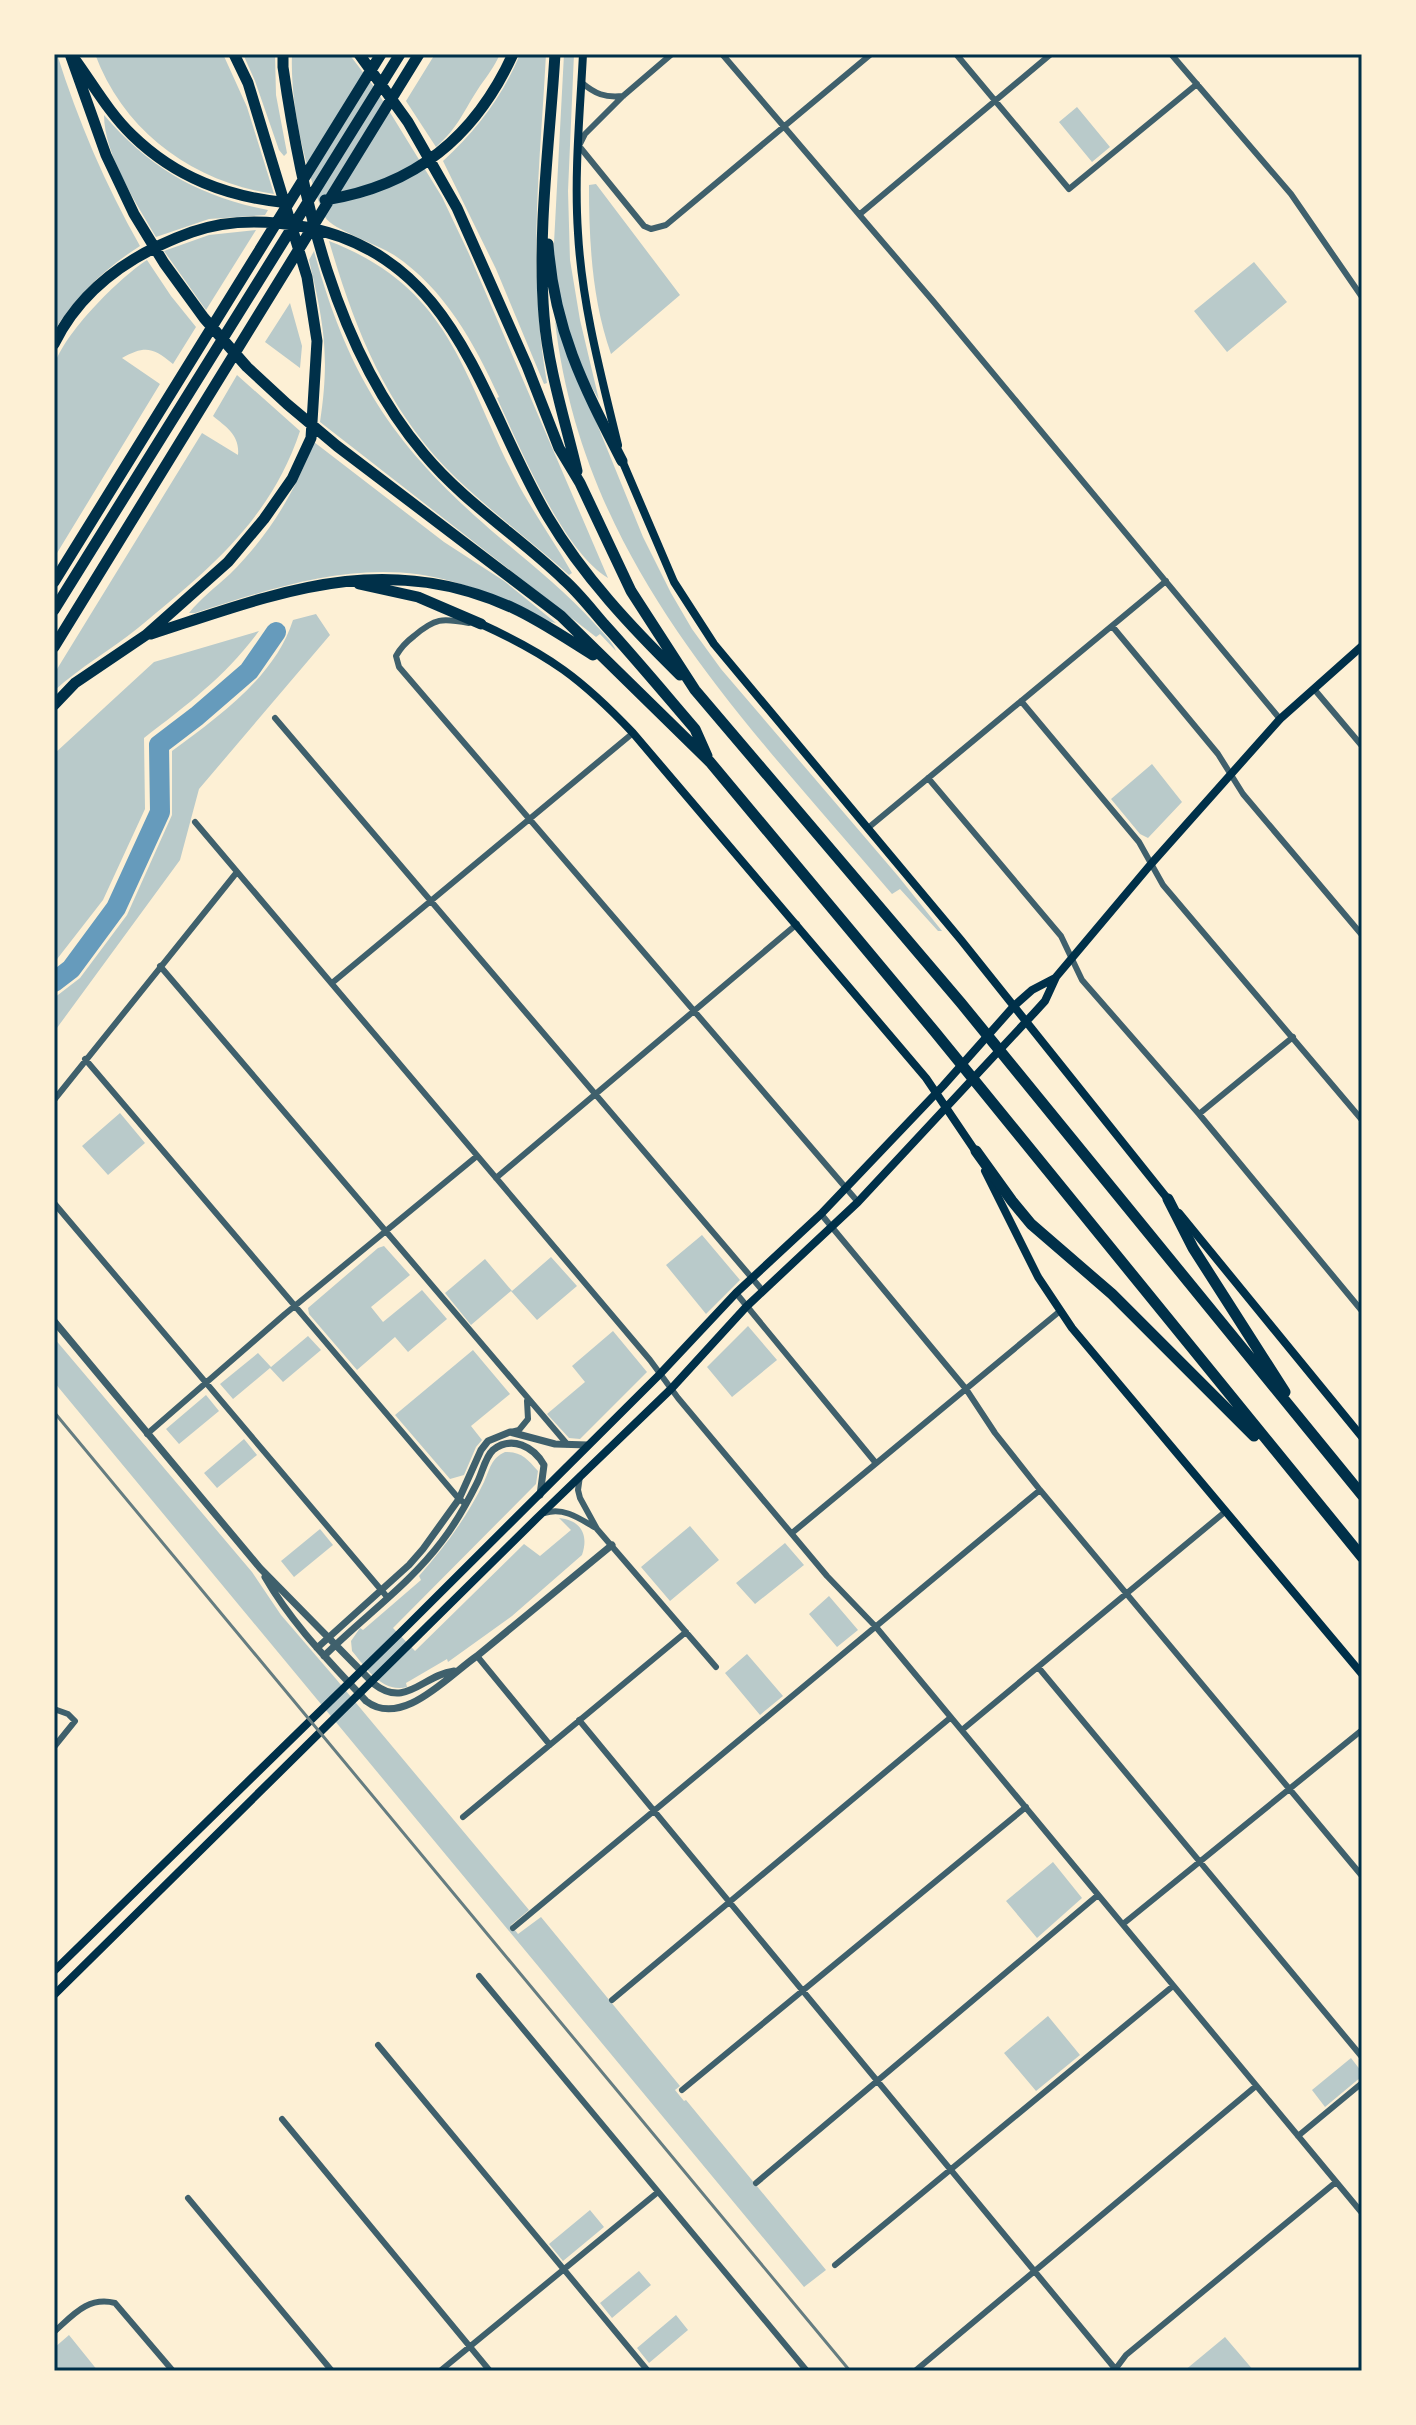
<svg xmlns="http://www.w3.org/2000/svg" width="1416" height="2425" font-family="'Nunito Sans',sans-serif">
  <rect width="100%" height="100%" fill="#fdf0d5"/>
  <path fill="#b9caca" d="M54,54H57C78,121 105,184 140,246C105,268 76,296 54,331Z
    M95,54H223L247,107L274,194C193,182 124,132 95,54Z
    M243,54H275L276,95L287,153L284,156L279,150L255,81Z
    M292,54H349L375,88L442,197L469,254L608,578C563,551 520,448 497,398L499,397C474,343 445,289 394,255C377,244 333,230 325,217C305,170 290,105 292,54Z
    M435,54H500C494,67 488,75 480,86C464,110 459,127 436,147L406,101Z
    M520,54H546C540,168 527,269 547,383L544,384L496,269L443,161C476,131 503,96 520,54Z
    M564,54H574L568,191L570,260L580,320L599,400L585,375L564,322L553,262Z
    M1077,107L1110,147L1092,162L1059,122Z
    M104,115C149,168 200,197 268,210L265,215L209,219L156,237C137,204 104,155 104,115Z
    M596,184L680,295L611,354C592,300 589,242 589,185Z
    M256,230L206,310L164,251L209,235Z
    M329,241C451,288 462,374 515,478C532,511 554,541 572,573L569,575C528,538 483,506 445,467C383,401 354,326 329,241Z
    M314,251C349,381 397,450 499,537C532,565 565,591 594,623C602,632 612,641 616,651L600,634L596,637L320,422C330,356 324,324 309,260Z
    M147,260L171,296L196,327L173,364C153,348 146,345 122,358L160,384L54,558C54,511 54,463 54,415C54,401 50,380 54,366C64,333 119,278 147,260Z
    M1254,262L1287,302L1227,352L1194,311Z
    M290,303L302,346L300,368L265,342Z
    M555,321L643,537L671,593L692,629L721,669L898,876L942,931H938L900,889L892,894C743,718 583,563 555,321Z
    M237,375L300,431C270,521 208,570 138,628C111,650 80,667 54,691V674L202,433L238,455C240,435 226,427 213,416Z
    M314,442L444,542L504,581L556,623C546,622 534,613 524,608C501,597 478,589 454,582C366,556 279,586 195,613H189C201,598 216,587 230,574C269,535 294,494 314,442Z
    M316,614L330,635L199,789L180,860L54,1032V998L80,978L127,915L172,815V751C218,717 275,677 293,620Z
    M259,631C226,676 188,704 144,738L145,809L103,900L54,963V754L154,662Z
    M1152,764L1182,802L1148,838L1140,834L1111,799Z
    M120,1113L145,1143L108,1175L82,1146Z
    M702,1235L740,1280L706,1314L666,1265Z
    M384,1246L410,1275L371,1307L383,1322L422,1290L447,1319L408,1352L395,1337L357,1370L309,1314L308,1308L378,1248Z
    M551,1257L577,1286L537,1320L511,1291L471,1325L445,1293L485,1259L512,1291Z
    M748,1326L777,1360L732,1397L707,1367Z
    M613,1331L647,1372L580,1439L569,1438L547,1414L585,1382L572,1366Z
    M308,1336L321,1350L283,1382L270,1368L233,1399L220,1384L258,1353L271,1367Z
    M54,1338L252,1572L281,1615L336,1679L529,1910L511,1925L518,1934L541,1917L680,2086L675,2090L684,2101L686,2100L826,2270L804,2287L54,1382Z
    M473,1350L510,1394L471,1426L482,1440L476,1447L464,1475L450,1479L395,1415Z
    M206,1395L219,1411L179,1444L166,1429Z
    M244,1439L257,1455L217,1488L204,1473Z
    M505,1452C522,1452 527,1459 538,1471L536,1484L393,1628L415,1651L524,1544L540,1556L571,1530L559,1518C581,1520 589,1535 582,1555L512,1616L448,1662L447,1659L406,1683L407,1687C382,1693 367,1669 352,1651L351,1641L360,1628L363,1630L421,1580L419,1576C444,1548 467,1517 484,1482C490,1469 491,1458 505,1452Z
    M690,1526L719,1560L670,1601L641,1567Z
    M320,1529L333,1545L294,1577L281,1561Z
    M785,1543L804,1565L755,1604L736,1583Z
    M829,1596L858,1630L837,1647L809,1614Z
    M747,1654L783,1696L760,1715L725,1673Z
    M1053,1862L1082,1898L1037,1938L1006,1901Z
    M1048,2016L1080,2055L1036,2091L1004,2053Z
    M1351,2058L1361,2071V2077L1325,2107L1312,2090Z
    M590,2210L604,2227L563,2261L549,2244Z
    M639,2271L651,2285L612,2318L600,2303Z
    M676,2315L688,2330L649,2363L637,2348Z
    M69,2335L98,2371H54V2348Z
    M1225,2337L1254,2371H1184Z"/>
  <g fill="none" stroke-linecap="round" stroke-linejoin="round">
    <path stroke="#669bbc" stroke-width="20" d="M54,982L71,969L116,908L160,812L159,745L197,716L249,671L276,632"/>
    <path stroke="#3f606c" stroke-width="6" d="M672,54L623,96L585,134L579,146L644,226L651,229L666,225L871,54
      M722,54L933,301L1280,719
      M956,54L1069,189L1197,84
      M1171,54L1291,194L1362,297
      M581,82C595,94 605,98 623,96
      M860,214L1051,54
      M469,623C442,618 435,618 414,636C406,642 401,647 396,656L399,667L858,1202
      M1112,626L1218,754L1243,794L1362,935
      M1314,689L1362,746
      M1021,701L1139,842L1163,885L1362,1120
      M275,718L763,1291
      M928,778L1061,936L1082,980L1199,1114L1362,1311
      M195,822L650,1360L678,1398L827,1576L876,1627L1362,2213
      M868,828L1166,581
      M160,966L567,1444
      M332,983L633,733
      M85,1059L459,1499L466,1504
      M54,1100L237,872
      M1199,1114L1293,1037
      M496,1178L797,924
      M54,1203L388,1598
      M821,1214L966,1389L995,1433L1040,1490L1362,1876
      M736,1293L875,1462
      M511,1432L519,1430L528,1419L527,1401
      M147,1434L285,1314L477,1156
      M580,1476L578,1490L580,1498L597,1529L716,1667
      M545,1513C563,1507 579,1518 594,1527
      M792,1533L1060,1311
      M477,1656L550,1745
      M1038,1667L1362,2057
      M54,1709L68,1714L75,1721L54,1747
      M579,1720L1117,2371
      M962,1730L1226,1511
      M463,1817L686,1632
      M1123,1924L1362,1730
      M513,1928L1040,1490
      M479,1976L807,2371
      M612,2000L950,1718
      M378,2045L648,2371
      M682,2090L1026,1807
      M282,2119L490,2371
      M1298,2136L1362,2083
      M756,2183L1098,1895
      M188,2198L332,2371
      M835,2265L1173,1986
      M54,2332C73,2315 88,2296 115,2303L173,2371
      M440,2371L658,2192
      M915,2371L1256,2086
      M1114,2371L1126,2355L1336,2182"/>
    <path stroke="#3f606c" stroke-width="7" d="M54,1321L260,1568L374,1684C406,1709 423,1675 454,1671
      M265,1577C292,1624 329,1661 366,1701C402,1729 449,1675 477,1656L612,1545
      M317,1648L409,1565L423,1549L459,1499L481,1450L488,1441L510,1432L555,1444L588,1445
      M324,1656C363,1617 409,1585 442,1541C456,1523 467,1503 477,1483C482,1474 485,1457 493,1450C512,1435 534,1447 544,1465L540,1495"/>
    <path stroke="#003049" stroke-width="8" d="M583,54C580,113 574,174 578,233C582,305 601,375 618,445
      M621,458L674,582L714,644L961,940L1171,1203
      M481,624C549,655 582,679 633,733L926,1078L978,1155
      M985,1171L1038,1277L1072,1328L1362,1674
      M1179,1213L1362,1437
      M54,1971L399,1634L659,1375L736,1293L821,1214L943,1086L1014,1006L1032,990L1055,978
      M54,1995L537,1518L671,1389L746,1307L858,1202L1035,1012L1045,1001L1056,977L1151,864L1280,719L1362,646"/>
    <path stroke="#003049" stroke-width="11" d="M70,54L106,155L134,214L164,263L204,318L247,367L287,404L337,446L561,616L710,762L935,1032L1362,1557
      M283,54V67C302,199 335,349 424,454C464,502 518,536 563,579C578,592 591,609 604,624C635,658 665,694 695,729L707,756
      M359,54L408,122L457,208L527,366L559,448L580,483L631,591L695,690L961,1003L1362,1495
      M555,54C550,140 537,229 544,316C548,368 565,420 577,471
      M76,61C94,86 110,114 132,135C176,178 228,197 288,203
      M325,200C415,186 475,137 513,54
      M548,244C554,330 584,387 622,461
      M54,344C82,287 133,253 192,232C228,219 268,220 305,227C458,256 481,405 548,517C583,576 632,628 680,675
      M54,582L381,54
      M359,584L418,597L481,624
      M54,610L400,54
      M151,634C278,593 382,549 513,608C541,621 567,639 593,655
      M54,647L419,54
      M54,705L75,683L146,635L228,562L264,519L292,479L311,438L317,341L307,277L248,83L234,54
      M976,1151L1012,1201L1031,1224L1112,1294L1254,1436
      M1168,1199L1193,1248L1285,1392"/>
    <path stroke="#657d81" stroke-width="3" d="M54,1412L850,2371"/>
  </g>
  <rect width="1416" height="2425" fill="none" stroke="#fdf0d5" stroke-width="112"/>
  <rect x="56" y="56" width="1304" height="2313" fill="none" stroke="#003049" stroke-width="3"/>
</svg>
